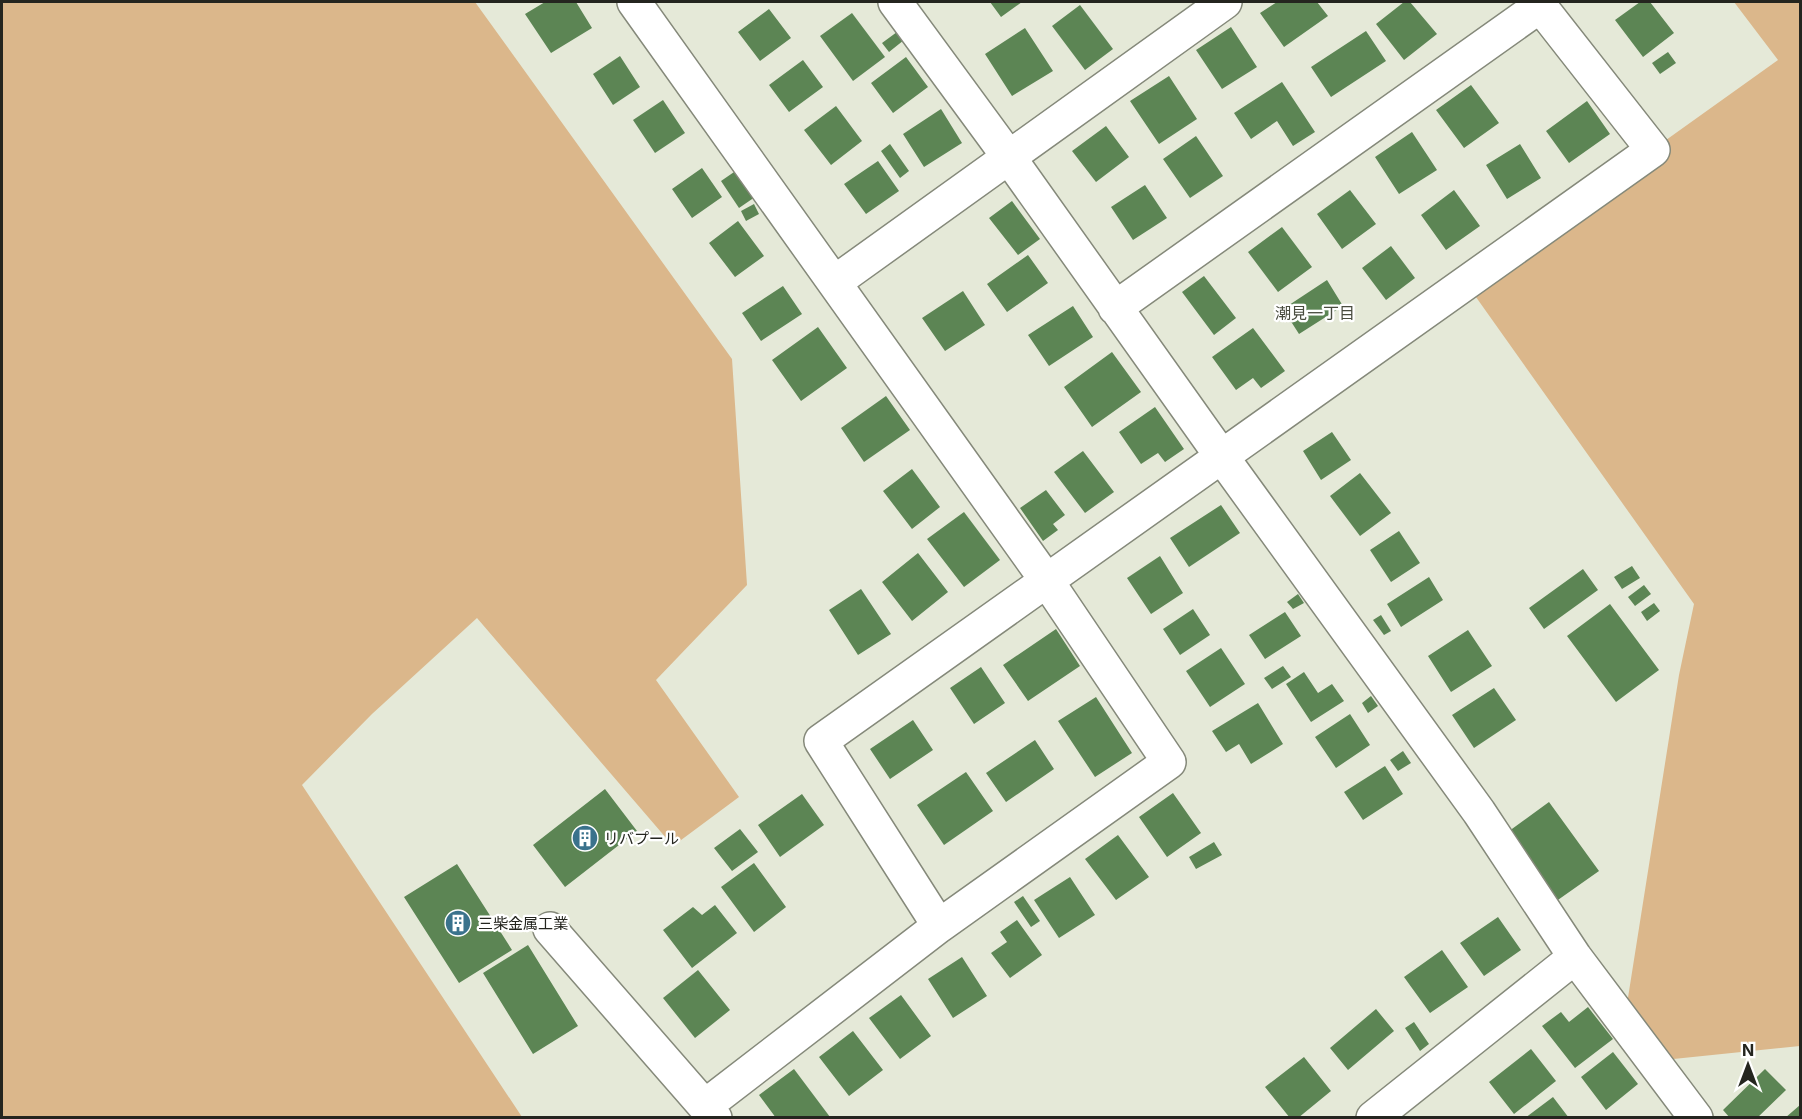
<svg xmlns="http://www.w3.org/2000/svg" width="1802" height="1119" font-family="Inter,'Noto Sans JP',sans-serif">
  <rect width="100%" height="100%" fill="#e5e9d8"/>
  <path fill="#dbb78b" d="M2,2H475L732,359L747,585L656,680L739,797L673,846L477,618L372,714L302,785L522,1117H2Z
    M1734,2H1800V1046L1654,1061L1624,1023L1679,675L1694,604L1466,283L1778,60Z"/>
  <path fill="#5c8554" d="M545,2H576L592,28L551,53L525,14Z
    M990,2H1022L1001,17Z
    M1277,2H1317L1328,16L1284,47L1260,13Z
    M1404,2H1410L1437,34L1404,60L1376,24Z
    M1640,2H1650L1674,33L1643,57L1615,20Z
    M1080,5L1113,49L1085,70L1052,26Z
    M769,9L791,38L760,61L738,32Z
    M852,13L885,57L853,81L820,36Z
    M1231,27L1257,67L1222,89L1196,50Z
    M1025,28L1053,71L1012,96L985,54Z
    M1366,31L1386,61L1331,97L1311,67Z
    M897,32L904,40L889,52L882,43Z
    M1668,52L1676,63L1660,74L1652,63Z
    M620,56L640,87L613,105L593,74Z
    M906,57L928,87L893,113L871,83Z
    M803,60L823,87L789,112L769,85Z
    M1169,76L1197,119L1159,144L1130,101Z
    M1282,82L1315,132L1293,146L1277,121L1251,139L1234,113Z
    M1471,85L1499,123L1464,148L1436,110Z
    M663,100L685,133L655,153L633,120Z
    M1587,101L1610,134L1569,163L1546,131Z
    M836,106L862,141L831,165L804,130Z
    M941,109L962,143L924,167L903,134Z
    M1106,126L1129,157L1096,182L1072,151Z
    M1412,132L1437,170L1399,194L1375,157Z
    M1196,136L1223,176L1190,198L1163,159Z
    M890,144L909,171L900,178L881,151Z
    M1520,144L1541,178L1507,199L1486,165Z
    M878,161L899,191L866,214L844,184Z
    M702,168L722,197L692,218L672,189Z
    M737,170L755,197L739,208L721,181Z
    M1145,185L1167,218L1133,240L1111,207Z
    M1350,190L1376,224L1342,249L1317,214Z
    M1454,190L1480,226L1446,250L1421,215Z
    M1012,201L1040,239L1018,255L989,218Z
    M754,204L759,214L746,221L741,211Z
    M738,221L764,256L735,277L709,243Z
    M1282,227L1312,267L1278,292L1248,252Z
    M1391,246L1415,278L1386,300L1362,268Z
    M1028,255L1048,283L1007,312L987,284Z
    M1204,276L1236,318L1214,335L1182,292Z
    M1327,280L1343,306L1299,334L1283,309Z
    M783,286L802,314L761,341L742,313Z
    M963,291L985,325L945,351L922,318Z
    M1073,306L1093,337L1049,366L1028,335Z
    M818,327L847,368L801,401L772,360Z
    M1253,328L1285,371L1261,388L1253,378L1236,390L1212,357Z
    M1112,352L1141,392L1092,427L1064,387Z
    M886,396L910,430L864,462L841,428Z
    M1155,407L1184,449L1165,462L1158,453L1141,464L1119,432Z
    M1332,432L1351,460L1321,480L1303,451Z
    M1083,451L1114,492L1085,513L1054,472Z
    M912,469L940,507L912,529L883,491Z
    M1360,473L1391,513L1360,536L1330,496Z
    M1046,490L1065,515L1053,524L1058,530L1043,541L1020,508Z
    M1221,505L1240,533L1189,567L1170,538Z
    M964,512L1000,560L964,587L927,539Z
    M1399,531L1420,563L1391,582L1370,550Z
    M918,553L948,592L912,621L882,582Z
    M1160,556L1183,593L1151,614L1127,578Z
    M1632,566L1640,578L1622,589L1614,577Z
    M1583,569L1598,590L1544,629L1529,608Z
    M1429,577L1443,600L1401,627L1387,604Z
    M1644,585L1651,594L1635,606L1628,597Z
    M861,589L891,634L858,655L829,610Z
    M1298,594L1304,603L1293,609L1287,602Z
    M1654,603L1660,611L1647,621L1641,612Z
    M1610,604L1659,670L1616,702L1567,636Z
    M1193,609L1210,635L1180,655L1163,629Z
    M1285,612L1301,636L1265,659L1249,635Z
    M1381,615L1391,631L1384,635L1373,620Z
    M1056,629L1080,666L1028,701L1003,665Z
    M1468,630L1492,666L1451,692L1428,656Z
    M1221,648L1245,684L1210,707L1186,671Z
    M1283,666L1291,677L1272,689L1264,678Z
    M981,667L1005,703L974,724L950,688Z
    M1304,672L1318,693L1332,684L1344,701L1311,722L1286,684Z
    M1494,688L1516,720L1474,748L1452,715Z
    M1371,696L1378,706L1368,713L1362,703Z
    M1096,697L1132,753L1095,777L1058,721Z
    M1258,703L1283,744L1251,764L1239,744L1226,752L1212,731Z
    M1350,714L1370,745L1336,768L1315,737Z
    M913,720L933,750L890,779L870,749Z
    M1035,740L1054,769L1006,802L986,773Z
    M1403,751L1411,763L1398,771L1390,760Z
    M1385,766L1403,794L1363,820L1344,792Z
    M966,772L993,811L944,845L917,805Z
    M605,789L637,831L565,887L533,845Z
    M1173,793L1201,833L1167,857L1139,817Z
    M802,794L824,825L780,857L758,825Z
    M1549,802L1599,871L1555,902L1505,834Z
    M740,829L758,852L732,871L714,848Z
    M1118,835L1149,877L1116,900L1085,859Z
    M1214,842L1222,855L1196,869L1189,857Z
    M754,863L786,907L754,932L721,887Z
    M457,864L512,950L459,983L404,897Z
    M1070,877L1095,915L1059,938L1034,900Z
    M1023,896L1040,921L1031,927L1014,902Z
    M715,905L737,933L692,968L663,930L693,907L702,915Z
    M1498,917L1521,950L1484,976L1460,943Z
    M1017,920L1042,955L1010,978L991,953L1007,942L1000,932Z
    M528,945L578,1026L533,1054L483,973Z
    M1442,950L1468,987L1430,1013L1404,977Z
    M962,957L987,996L953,1018L928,979Z
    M698,970L730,1010L695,1038L663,998Z
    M901,995L931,1036L900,1059L869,1018Z
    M1588,1007L1613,1039L1575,1068L1542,1026L1561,1012L1569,1022Z
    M1376,1009L1394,1031L1348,1070L1330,1048Z
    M1414,1022L1429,1044L1420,1051L1405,1028Z
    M853,1031L883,1070L849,1096L819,1057Z
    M1531,1049L1556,1081L1514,1114L1489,1082Z
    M1613,1052L1638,1084L1606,1110L1581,1077Z
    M1304,1057L1331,1091L1298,1118H1290L1265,1087Z
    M794,1069L830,1117L829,1118H776L759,1095Z
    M1765,1069L1786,1090L1757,1118H1730L1723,1110Z
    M1553,1097L1569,1118H1525Z
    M1800,1105V1118H1785Z"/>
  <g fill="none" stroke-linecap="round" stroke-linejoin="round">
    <defs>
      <path id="minor" d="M634,2L1047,581L1169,762L939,926L705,1106
        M895,2L1008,156L1222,457L1479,812L1575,957L1696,1118
        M835,282L1225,2
        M1115,308L1540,6
        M939,926L821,741L1653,150L1537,2
        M550,929L715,1118
        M1373,1118L1575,957"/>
    </defs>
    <use href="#minor" stroke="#85897a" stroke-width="36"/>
    <use href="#minor" stroke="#fff" stroke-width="33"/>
  </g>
  <defs>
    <symbol id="building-disc" viewBox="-11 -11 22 22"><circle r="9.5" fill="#3a728c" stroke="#fff"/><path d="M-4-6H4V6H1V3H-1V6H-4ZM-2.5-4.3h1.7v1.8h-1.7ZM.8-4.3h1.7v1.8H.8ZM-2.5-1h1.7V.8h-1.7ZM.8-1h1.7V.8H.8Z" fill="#fff"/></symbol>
  </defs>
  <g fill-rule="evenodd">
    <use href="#building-disc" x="570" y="823" width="30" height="30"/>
    <use href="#building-disc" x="443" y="908" width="30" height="30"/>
  </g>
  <g text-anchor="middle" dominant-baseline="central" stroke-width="4.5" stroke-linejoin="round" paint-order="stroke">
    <g font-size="15" fill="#24251f" stroke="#fff" text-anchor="start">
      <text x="604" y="838">リバプール</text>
      <text x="478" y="923">三柴金属工業</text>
    </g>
    <g font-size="16" fill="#494c3f" stroke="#fff">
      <text x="1315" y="313">潮見一丁目</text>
    </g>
  </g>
  <rect width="1802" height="1119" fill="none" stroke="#24251f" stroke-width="6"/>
  <g transform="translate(1748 1065)" stroke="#ffffff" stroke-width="4.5" paint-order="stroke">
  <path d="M0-4.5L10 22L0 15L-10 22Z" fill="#24251f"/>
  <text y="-9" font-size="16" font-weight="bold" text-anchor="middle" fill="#24251f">N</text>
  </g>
</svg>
